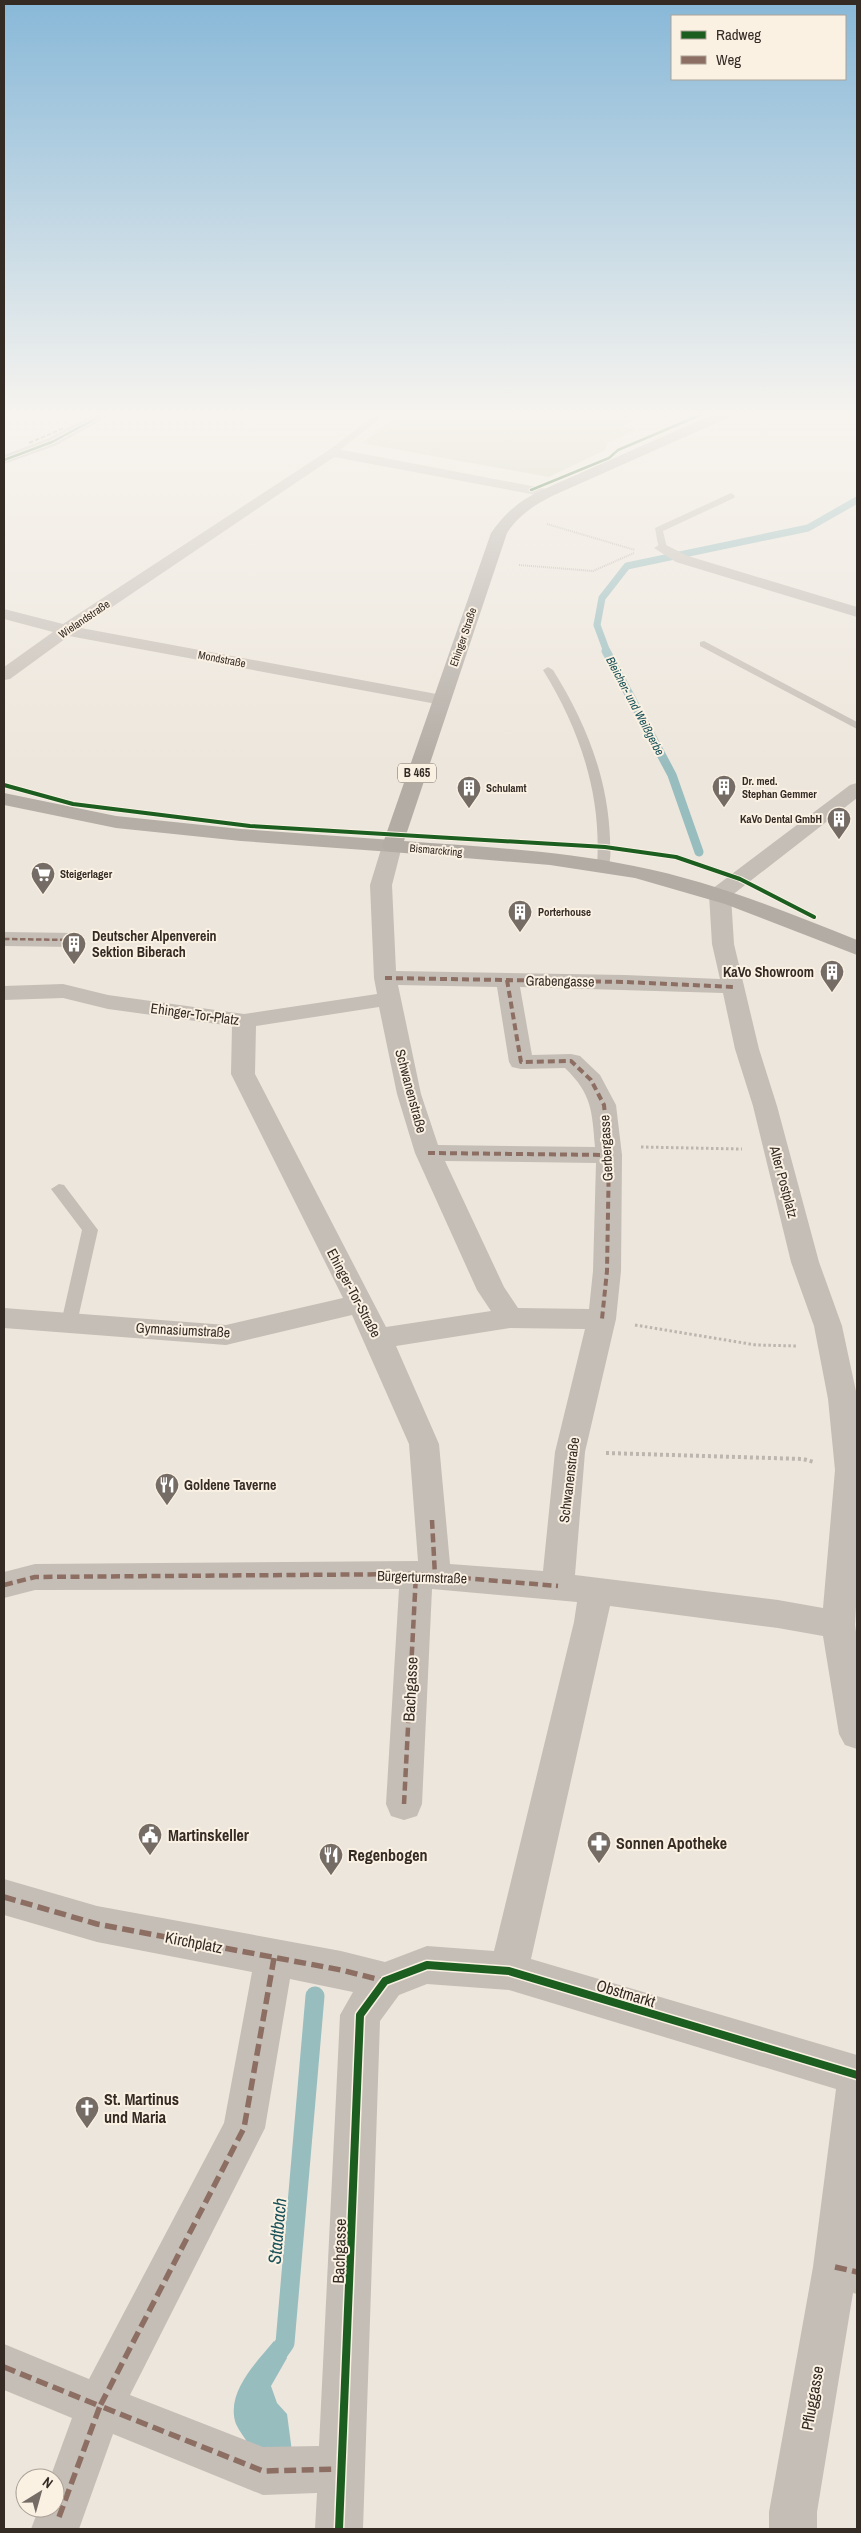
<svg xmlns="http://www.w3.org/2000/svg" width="861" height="2533" font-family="'Archivo Narrow',sans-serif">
  <rect width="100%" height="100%" fill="#ede6dc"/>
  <path fill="#ccd2b6" d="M404,413H678L660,420L646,416L622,426L636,430L607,443L605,450L549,477L362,443Z"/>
  <path fill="#98bdbf" d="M274,2341L287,2358L271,2386L277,2403L287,2414L293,2459L249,2445C245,2438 239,2431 236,2424C225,2393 256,2363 274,2341Z"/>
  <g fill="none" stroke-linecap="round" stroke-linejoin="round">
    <path stroke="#98bdbf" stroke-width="7" d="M607,652L597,625L602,598L627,566L808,528L857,500"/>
    <path stroke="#98bdbf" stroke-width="9" d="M606,651L672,775L699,852"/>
    <path stroke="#98bdbf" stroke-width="19" d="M271,2363L285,2343L315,1996"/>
    <path stroke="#bdb6af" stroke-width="2" stroke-dasharray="1 1" stroke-linecap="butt" d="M547,524L635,550
      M519,565L593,571L634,553"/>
    <path stroke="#bdb6af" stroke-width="3" stroke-dasharray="2.5 2.5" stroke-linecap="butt" d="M641,1147L742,1149
      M635,1325L756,1345L797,1346"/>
    <path stroke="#bdb6af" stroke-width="4" stroke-dasharray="3 3" stroke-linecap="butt" d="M606,1453L803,1459L814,1462"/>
    <path fill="#c5beb6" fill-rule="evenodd" d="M378,413H387L335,454H329V450Z
      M731,493L735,496L734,498L663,531L667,548L659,550L655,528Z
      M704,641L857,722V729L700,646V642Z
      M548,667L553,670C585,721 608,777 610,839C610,848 612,861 607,869H599L597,866C602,795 580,730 543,670Z
      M59,1184L64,1185L98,1230L77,1323L75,1327H63L61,1323L82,1230L51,1189Z"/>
    <path fill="#c5beb6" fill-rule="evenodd" d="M332,448L547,489L554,493L547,497L334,457L81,628L442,695L448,696L451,700L448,704L442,705L69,636L10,679L4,680V667L53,632L4,619V609L63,624Z
      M662,543L688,556L857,607V617L676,562L654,548Z
      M857,783V798L731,896L734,944L759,1049L777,1106L819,1262L842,1326L857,1396V1588L855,1625L857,1639V1749L845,1745L839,1734L823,1636L778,1628L610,1606L531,1959L857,2055V2294L853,2293L817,2512V2529H769V2512L813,2267L836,2089L509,1990L427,1984L399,1995L380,2021L363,2529H315L317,2493L263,2495L113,2434L79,2529H31L39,2508H55V2478H50L72,2418L4,2390V2344L89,2379L224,2123L252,1972L97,1942L4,1915V1879L97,1906L341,1951L385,1962L427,1946L494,1951L574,1622L577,1602L432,1589L422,1804L417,1816L404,1820L391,1816L386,1804L399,1589L35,1590L4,1598V1572L35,1564L418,1561L409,1444L352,1315L226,1345L4,1328V1308L226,1325L343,1298L231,1074L232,1026L108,1009L63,998L4,1000V986L63,984L108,995L244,1014L377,994L374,978L370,885L382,846L385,842L392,840L399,842L402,846L392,885L396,971L625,975L720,979L712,944L709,894L712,889L850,785ZM398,985L497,987L509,1062L512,1067L521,1069L565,1068C592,1094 592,1111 595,1147L438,1145L421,1094ZM520,987L723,993L735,1049L753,1106L791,1262L814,1326L828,1399L835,1470L823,1608L778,1600L575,1575L585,1452L616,1319L621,1271L622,1155L616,1105L600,1075L580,1056L571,1054L532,1055ZM379,1007L397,1094L415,1153L477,1290L491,1311L386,1327L255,1074L256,1026ZM445,1161L596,1163L593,1271L589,1309L518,1308L504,1287ZM510,1328L585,1329L555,1452L543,1571L450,1564L439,1444L396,1346ZM290,1979L353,1992L340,2015L319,2446L263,2447L130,2395L265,2128Z
      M4,932L75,933L83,935L86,940L83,945L75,947L4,946Z"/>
    <path fill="#b5aea6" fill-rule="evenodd" d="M96,413H113L57,445L4,464V455L47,439Z
      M4,793L116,816L241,829L392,840L399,842L402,846L399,850L392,852L241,841L116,828L4,805Z"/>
    <path fill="#b3aca5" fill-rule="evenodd" d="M716,413H734L732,416L552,496C533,506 519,515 507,533L404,841C481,847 558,850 634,866C711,881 785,911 857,940V955L725,904L635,878L550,865L392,852L385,850L382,846L491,533C506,512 519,501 542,490Z"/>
    <path stroke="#8d6e63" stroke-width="2" stroke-dasharray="4.5 2" stroke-linecap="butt" d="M29,443L64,428"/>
    <path stroke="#8d6e63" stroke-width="2.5" stroke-dasharray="5.5 2.5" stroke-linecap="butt" d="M4,939L75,940"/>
    <path stroke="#8d6e63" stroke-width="4" stroke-dasharray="7 4" stroke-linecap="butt" d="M385,978L625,982L734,987
      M507,980L521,1062L571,1061L591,1080L604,1105L609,1155L607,1271L602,1319
      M428,1153L609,1155"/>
    <path stroke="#8d6e63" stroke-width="4.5" stroke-dasharray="9 4.5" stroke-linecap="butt" d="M432,1520L435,1576
      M4,1585L35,1577L416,1574L558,1586
      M404,1804L416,1574"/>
    <path stroke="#8d6e63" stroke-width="5.5" stroke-dasharray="12 5.5" stroke-linecap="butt" d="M4,1897L97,1924L341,1970L385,1981
      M835,2267L857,2272
      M4,2367L100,2406L244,2128L274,1958
      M59,2517L100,2406L263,2471L343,2469"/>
    <defs>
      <path id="cycleway-far2" d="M4,460L52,442L106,413
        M531,490L609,458L618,450L705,413"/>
      <path id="cycleway-far1" d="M4,785L73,804L250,826L605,847L676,857L740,879L814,917"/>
      <path id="cycleway" d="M339,2529L360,2015L385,1981L427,1965L509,1971L857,2075"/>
    </defs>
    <use href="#cycleway-far2" stroke="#faf1e3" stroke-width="4.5"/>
    <use href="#cycleway-far1" stroke="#faf1e3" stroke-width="6"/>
    <use href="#cycleway" stroke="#faf1e3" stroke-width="11"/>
    <use href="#cycleway-far2" stroke="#1b5e20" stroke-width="2.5"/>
    <use href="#cycleway-far1" stroke="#1b5e20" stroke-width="4"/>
    <use href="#cycleway" stroke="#1b5e20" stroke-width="8"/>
  </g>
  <linearGradient id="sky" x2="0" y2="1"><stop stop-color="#88b8d8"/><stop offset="0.54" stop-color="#f7f4ef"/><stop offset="1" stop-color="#f7f4ef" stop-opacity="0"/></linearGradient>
  <rect width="861" height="767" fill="url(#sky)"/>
  <defs>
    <symbol id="building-pin" viewBox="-11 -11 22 30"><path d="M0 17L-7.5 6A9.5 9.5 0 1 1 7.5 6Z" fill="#756c65" stroke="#faf1e3"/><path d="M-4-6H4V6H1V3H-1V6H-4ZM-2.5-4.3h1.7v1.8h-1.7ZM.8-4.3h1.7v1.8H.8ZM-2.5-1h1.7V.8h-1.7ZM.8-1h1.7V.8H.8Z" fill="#fff"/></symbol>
    <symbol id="supermarket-pin" viewBox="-11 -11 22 30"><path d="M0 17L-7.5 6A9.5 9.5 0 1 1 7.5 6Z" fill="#756c65" stroke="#faf1e3"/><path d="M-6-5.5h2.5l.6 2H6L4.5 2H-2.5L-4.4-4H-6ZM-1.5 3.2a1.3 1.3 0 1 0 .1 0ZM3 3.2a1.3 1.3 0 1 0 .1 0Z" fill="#fff"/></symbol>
    <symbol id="restaurant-pin" viewBox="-11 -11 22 30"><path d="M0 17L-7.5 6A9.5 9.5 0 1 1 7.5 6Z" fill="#756c65" stroke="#faf1e3"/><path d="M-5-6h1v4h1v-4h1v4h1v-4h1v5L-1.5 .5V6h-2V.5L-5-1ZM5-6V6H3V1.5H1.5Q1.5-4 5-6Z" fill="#fff"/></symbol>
    <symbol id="civic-pin" viewBox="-11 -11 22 30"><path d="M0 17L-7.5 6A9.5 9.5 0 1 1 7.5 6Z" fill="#756c65" stroke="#faf1e3"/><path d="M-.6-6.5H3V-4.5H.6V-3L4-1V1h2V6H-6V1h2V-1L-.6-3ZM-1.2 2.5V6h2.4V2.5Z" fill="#fff"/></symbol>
    <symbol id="pharmacy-pin" viewBox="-11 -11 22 30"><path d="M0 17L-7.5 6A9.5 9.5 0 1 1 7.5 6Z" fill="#756c65" stroke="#faf1e3"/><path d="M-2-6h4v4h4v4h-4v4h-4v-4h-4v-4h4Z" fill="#fff"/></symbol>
    <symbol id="church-pin" viewBox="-11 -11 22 30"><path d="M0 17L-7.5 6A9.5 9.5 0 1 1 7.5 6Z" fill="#756c65" stroke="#faf1e3"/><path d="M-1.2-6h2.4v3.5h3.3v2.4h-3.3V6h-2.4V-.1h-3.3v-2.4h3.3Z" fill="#fff"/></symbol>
  </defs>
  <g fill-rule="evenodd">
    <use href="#building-pin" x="710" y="773" width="28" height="38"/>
    <use href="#building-pin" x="455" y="774" width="28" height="38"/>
    <use href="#building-pin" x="825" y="805" width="28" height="38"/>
    <use href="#supermarket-pin" x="29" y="860" width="28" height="38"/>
    <use href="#building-pin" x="506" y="898" width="28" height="38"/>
    <use href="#building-pin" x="60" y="930" width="28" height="38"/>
    <use href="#building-pin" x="818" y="958" width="28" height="38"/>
    <use href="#restaurant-pin" x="153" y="1471" width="28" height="38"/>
    <use href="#civic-pin" x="136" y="1821" width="28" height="38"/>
    <use href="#pharmacy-pin" x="585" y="1829" width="28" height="38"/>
    <use href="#restaurant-pin" x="317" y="1841" width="28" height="38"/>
    <use href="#church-pin" x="73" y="2094" width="28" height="38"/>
  </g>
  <g text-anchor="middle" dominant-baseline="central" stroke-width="4" stroke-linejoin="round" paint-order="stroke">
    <g font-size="11" fill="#352b25" stroke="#faf1e3">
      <text transform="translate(84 619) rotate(-34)">Wielandstraße</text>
      <text transform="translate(463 637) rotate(-71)">Ehinger Straße</text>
      <text transform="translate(222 659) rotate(11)">Mondstraße</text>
      <text transform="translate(436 850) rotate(5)">Bismarckring</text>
    </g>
    <g font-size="11" font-weight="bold" fill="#352b25" stroke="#faf1e3" text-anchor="start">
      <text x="742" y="781">Dr. med.<tspan x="742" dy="13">Stephan Gemmer</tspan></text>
      <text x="486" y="788">Schulamt</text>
      <text x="822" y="819" text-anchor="end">KaVo Dental GmbH</text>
      <text x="60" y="874">Steigerlager</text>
      <text x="538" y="912">Porterhouse</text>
    </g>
    <g font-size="12" font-style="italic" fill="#185159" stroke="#faf1e3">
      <text transform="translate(635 706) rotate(62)">Bleicher- und Weißgerbe</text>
    </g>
    <rect fill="#faf1e3" stroke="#70665e" stroke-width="1" x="398" y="763.5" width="38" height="19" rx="4"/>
    <g font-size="12" font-weight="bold" fill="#352b25">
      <text x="417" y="773">B 465</text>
    </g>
    <g font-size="14" font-weight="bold" fill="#352b25" stroke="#faf1e3" text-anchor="start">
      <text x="92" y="936">Deutscher Alpenverein<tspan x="92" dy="16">Sektion Biberach</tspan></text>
      <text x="814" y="972" text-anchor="end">KaVo Showroom</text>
      <text x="184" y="1485">Goldene Taverne</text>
    </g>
    <g font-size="14" fill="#352b25" stroke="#faf1e3">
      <text transform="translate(560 981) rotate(1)">Grabengasse</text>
      <text transform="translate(195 1014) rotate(8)">Ehinger-Tor-Platz</text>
      <text transform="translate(411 1091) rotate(75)">Schwanenstraße</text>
      <text transform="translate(606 1148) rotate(-93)">Gerbergasse</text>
      <text transform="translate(784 1182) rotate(75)">Alter Postplatz</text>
      <text transform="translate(354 1293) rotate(62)">Ehinger-Tor-Straße</text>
      <text transform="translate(183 1330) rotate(3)">Gymnasiumstraße</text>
      <text transform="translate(569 1480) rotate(-83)">Schwanenstraße</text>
      <text transform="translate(422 1577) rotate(2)">Bürgerturmstraße</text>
    </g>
    <g font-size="16" fill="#352b25" stroke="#faf1e3">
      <text transform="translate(410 1689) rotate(-87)">Bachgasse</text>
      <text transform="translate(194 1942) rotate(11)">Kirchplatz</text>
      <text transform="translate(626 1993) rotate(17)">Obstmarkt</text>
      <text transform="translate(339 2251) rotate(-88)">Bachgasse</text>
      <text transform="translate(812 2398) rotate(-80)">Pfluggasse</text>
    </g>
    <g font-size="16" font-weight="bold" fill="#352b25" stroke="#faf1e3" text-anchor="start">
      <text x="168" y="1835">Martinskeller</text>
      <text x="616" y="1843">Sonnen Apotheke</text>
      <text x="348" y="1855">Regenbogen</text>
      <text x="104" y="2099">St. Martinus<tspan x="104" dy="18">und Maria</tspan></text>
    </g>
    <g font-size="18" font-style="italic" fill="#185159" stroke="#faf1e3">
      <text transform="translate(277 2231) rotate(-85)">Stadtbach</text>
    </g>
  </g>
  <rect width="861" height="2533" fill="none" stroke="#352b25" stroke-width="10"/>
  <rect x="671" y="15" width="175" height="65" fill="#faf1e3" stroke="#aba297"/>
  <rect x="681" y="31" width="25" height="8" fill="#1b5e20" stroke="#aba297"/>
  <text x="716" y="40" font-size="15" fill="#352b25">Radweg</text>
  <rect x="681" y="56" width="25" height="8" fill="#8d6e63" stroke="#aba297"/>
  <text x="716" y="65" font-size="15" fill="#352b25">Weg</text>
  <g transform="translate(40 2493) rotate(37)"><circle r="24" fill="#faf1e3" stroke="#aba297"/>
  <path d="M0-4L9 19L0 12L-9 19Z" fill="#756c65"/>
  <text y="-8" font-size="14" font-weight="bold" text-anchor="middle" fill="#352b25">N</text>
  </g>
</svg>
